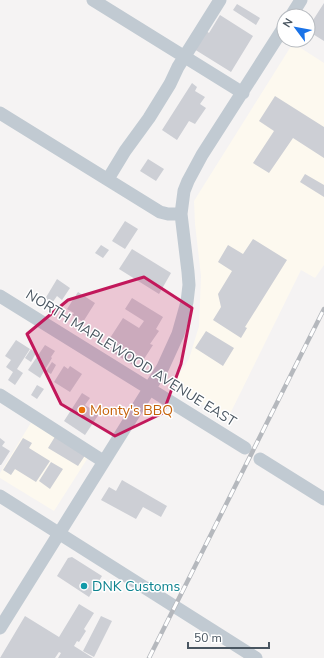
<svg xmlns="http://www.w3.org/2000/svg" width="324" height="658" font-family="'Nunito Sans',sans-serif">
  <rect width="100%" height="100%" fill="#f5f3f3"/>
  <path fill="#fdf9ef" d="M293,43L324,63V265L315,278L301,270L227,420L171,386L189,359L199,326L201,276L195,224L194,201Z
    M32,421L89,456L54,511L0,478V473Z"/>
  <path fill="#cdcfd5" d="M324,3V41L308,31V28Z
    M237,4L260,18L256,25L233,10Z
    M220,15L253,36L231,72L194,49L205,30L209,33Z
    M192,83L197,87L195,91L205,97L200,104L206,108L195,124L189,121L177,140L162,130Z
    M275,96L324,127V158L293,138L269,173L253,163L274,131L259,121Z
    M148,159L164,169L156,181L140,171Z
    M305,174L324,185V197L300,182Z
    M125,221L138,229L125,249L112,241Z
    M253,239L287,260L245,327L247,328L241,338L213,320L221,307L218,294L232,271L218,262L228,245L243,254Z
    M101,245L109,250L103,258L95,253Z
    M132,249L171,273L159,294L119,269Z
    M57,279L70,288L62,300L57,296L52,303L45,299Z
    M78,292L95,303L83,322L72,315L74,313L67,309Z
    M132,298L163,317L156,329L159,331L150,344L153,345L144,359L110,338L123,318L139,328L144,321L125,309Z
    M206,331L234,348L223,366L195,348Z
    M16,340L30,349L17,369L23,373L15,385L8,380L13,372L6,367L11,360L5,356Z
    M117,343L139,357L133,365L112,352Z
    M45,345L55,351L51,357L52,358L40,378L28,370Z
    M31,349L36,353L31,362L25,358Z
    M52,362L56,365L51,374L46,371Z
    M64,366L68,369L70,366L82,374L70,392L54,382Z
    M37,385L44,389L37,399L31,395Z
    M82,393L90,398L85,405L99,414L85,435L64,421Z
    M56,435L86,454L78,466L48,448Z
    M0,438L5,442L2,446L10,451L1,465H0Z
    M23,438L32,443L29,448L50,461L36,482L15,469L11,475L3,470Z
    M51,462L63,469L50,489L39,481Z
    M122,480L167,506L161,517L143,507L136,519L101,500L109,487L116,491Z
    M72,557L102,576L89,597L57,576L68,558Z
    M79,604L94,613L84,629L86,631L79,642L77,641L74,646L93,658H58L61,653L59,652L55,658H0L25,616L59,637Z
    M101,616L112,621L94,657L83,651Z"/>
  <g fill="none" stroke-linecap="round" stroke-linejoin="round">
    <path stroke="#c1cad2" stroke-width="13" d="M93,0L243,93
      M291,16L301,0
      M0,113L160,212L168,214H181
      M108,179L125,151L149,118L170,84L178,67L220,0
      M0,296L245,448
      M0,395L103,461
      M260,459L324,499
      M0,496L256,658
      M0,628L163,367L178,334L187,302L189,285L188,272L181,214L184,191L188,181L202,155L284,27"/>
    <defs>
      <path id="rail" d="M149,658L324,309"/>
    </defs>
    <use href="#rail" stroke="#b5b8bd" stroke-width="4.5"/>
    <use href="#rail" stroke="#fff" stroke-width="3" stroke-dasharray="9" stroke-linecap="butt"/>
  </g>
  <path fill="#c2185b" fill-opacity="0.2" stroke="#c2185b" stroke-width="3" stroke-linejoin="round" d="M144,277L192,308L181,364L163,413L115,436L61,404L27,334L68,300Z"/>
  <circle fill="#e8710a" stroke="#fff" stroke-width="1.5" cx="82" cy="410" r="4"/>
  <circle fill="#0f9aa8" stroke="#fff" stroke-width="1.5" cx="84" cy="586" r="4"/>
  <g text-anchor="middle" dominant-baseline="central" stroke-width="3" stroke-linejoin="round" paint-order="stroke">
    <g font-size="14" fill="#4a5661" stroke="#fff">
      <text transform="translate(131 358) rotate(32)">NORTH MAPLEWOOD AVENUE EAST</text>
    </g>
    <g font-size="14" fill="#c56008" stroke="#fff" text-anchor="start">
      <text x="90" y="410">Monty's BBQ</text>
    </g>
    <g font-size="14" fill="#0d838f" stroke="#fff" text-anchor="start">
      <text x="92" y="586">DNK Customs</text>
    </g>
  </g>
  <g transform="translate(296 28) rotate(302)"><circle r="19" fill="#ffffff" stroke="#b7bbc0"/>
  <path d="M0-3L7 15L0 10L-7 15Z" fill="#1a73e8"/>
  <text y="-6" font-size="11" font-weight="bold" text-anchor="middle" fill="#4a5661">N</text>
  </g>
  <path d="M188 642v6h81v-6" fill="none" stroke="#4a5661" stroke-width="2"/>
  <text x="194" y="642" font-size="12" fill="#4a5661" stroke="#ffffff" stroke-width="3" paint-order="stroke">50 m</text>
</svg>
